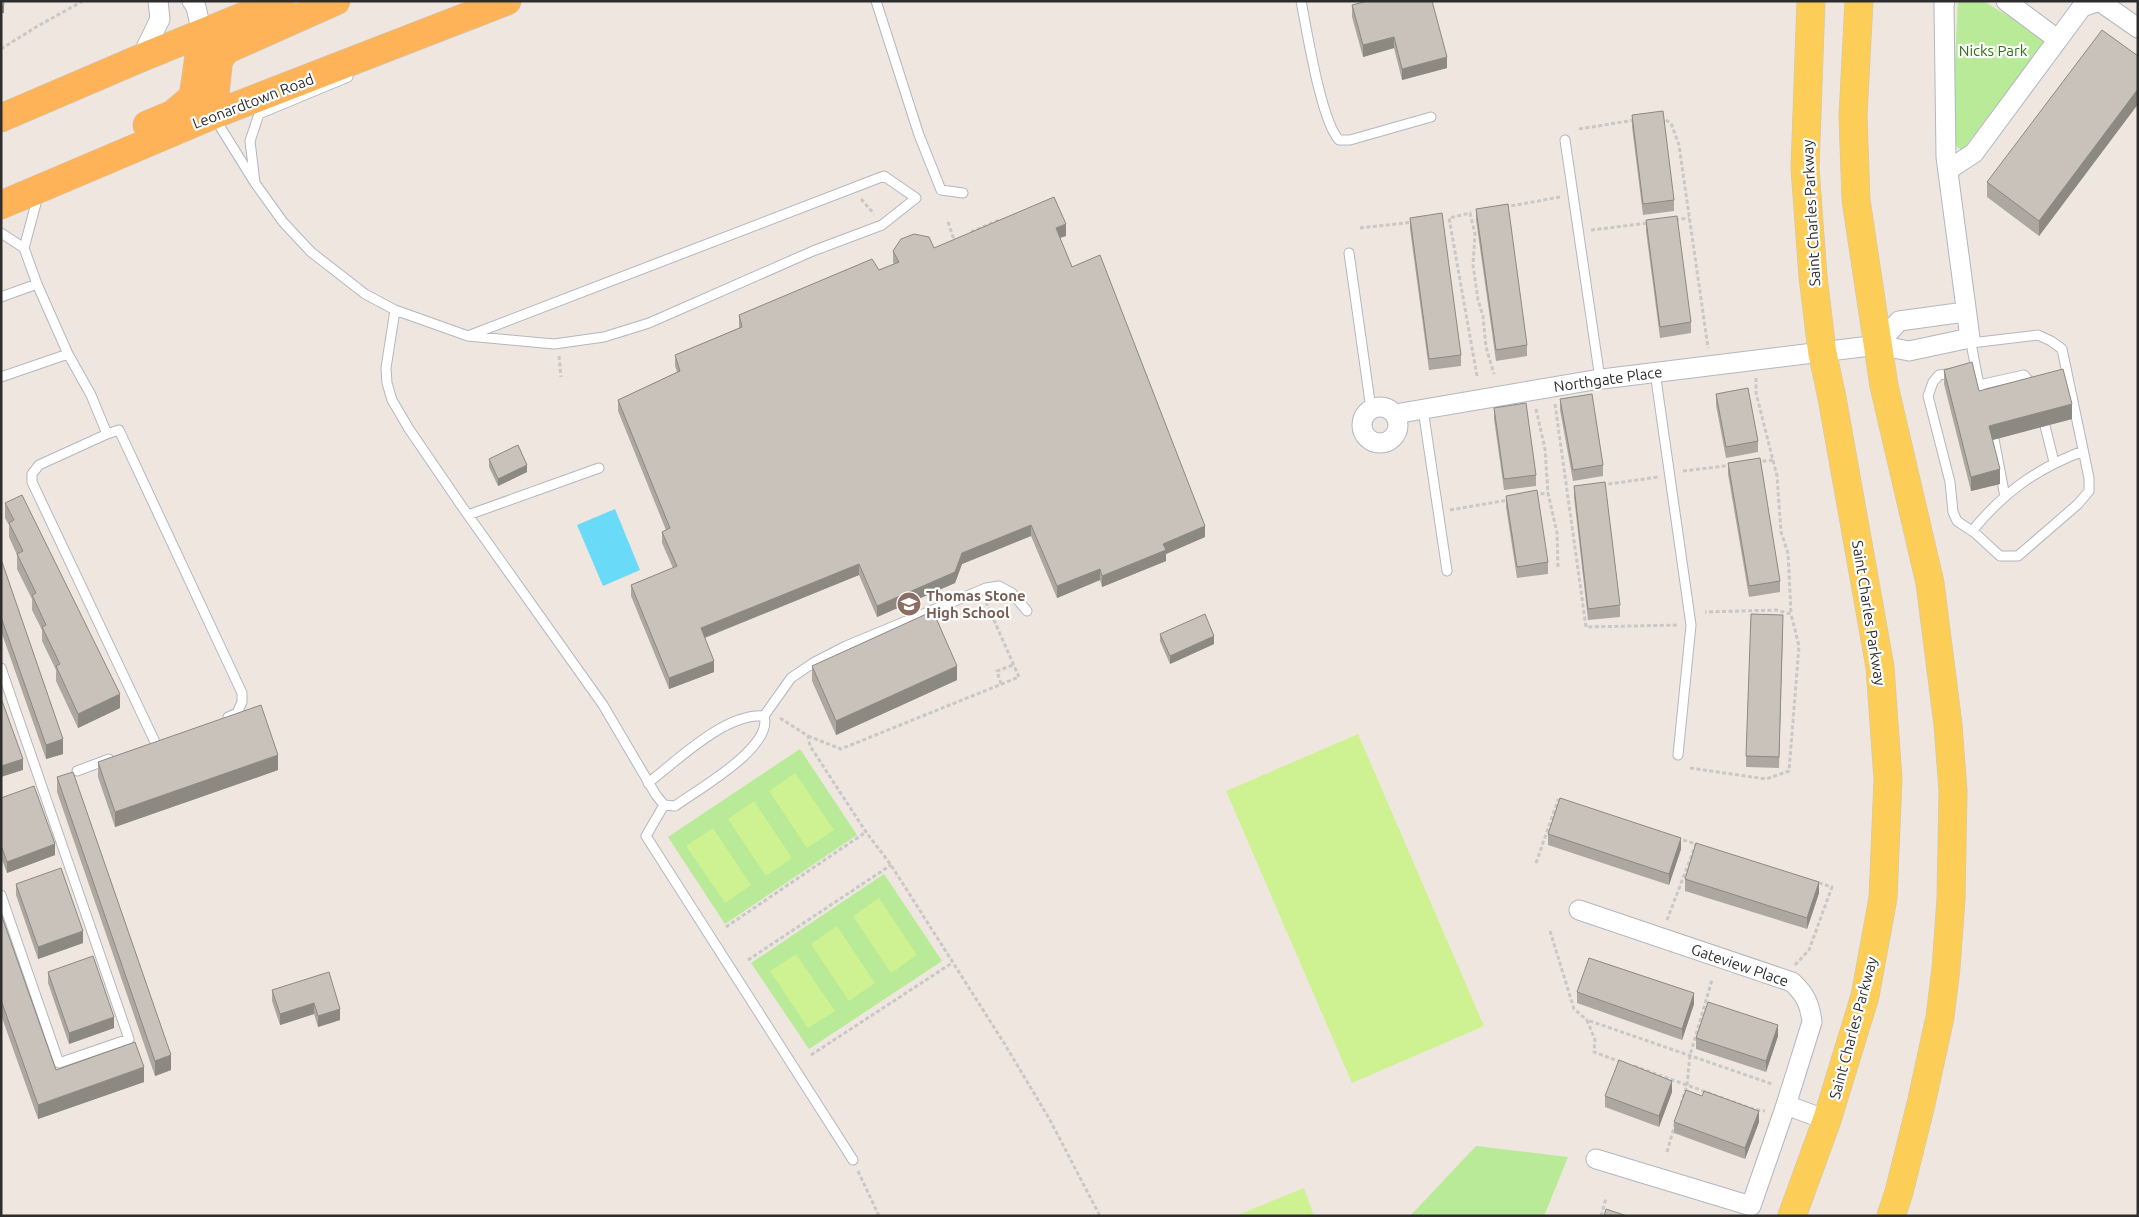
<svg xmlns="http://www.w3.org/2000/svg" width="2139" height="1217" font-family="Ubuntu,sans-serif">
  <rect width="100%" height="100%" fill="#efe7df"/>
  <path fill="#b8ea97" d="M1958,1H1983L2047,39L1962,151L1951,141Z
    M800,749L857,835L725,924L668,837Z
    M884,874L942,961L809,1049L751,963Z
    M1476,1146L1568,1157L1544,1216H1410Z"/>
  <path fill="#cef292" d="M1358,734L1484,1026L1352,1083L1226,791Z
    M795,773L834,830L807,848L769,791Z
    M754,801L792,858L766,876L728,819Z
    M713,828L751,885L725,903L686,846Z
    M879,898L917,955L891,973L853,916Z
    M837,926L875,983L849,1001L811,944Z
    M796,954L835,1011L808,1028L770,971Z
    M1304,1188L1314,1216H1235Z"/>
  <path fill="#6adaf9" d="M615,509L640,570L603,586L577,525Z"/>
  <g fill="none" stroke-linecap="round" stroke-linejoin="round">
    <defs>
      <path id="service" d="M876,1L919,135L941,190L963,193
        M1301,1C1307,31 1321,121 1339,140H1350L1431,117
        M214,117L255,183L250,141L259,114L348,77
        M1565,140L1600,379
        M255,183L283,222L311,252L365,294L395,310L468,336L554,344L604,337L649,323L813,251L882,225L916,198L884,176L468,336
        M1,233L24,248
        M1349,253L1371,409
        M37,284L24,248L38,196
        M1,297L37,284L68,354L91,395L107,434L119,430L242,693V702L237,713L228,717
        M395,310L386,368L387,383L392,400L409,429L463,508L603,705L656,795L664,805L675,806C697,790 774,747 764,716
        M1970,338L1979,385L1986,400
        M1971,343L2038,335L2051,341L2062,349L2089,478V491L2078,504L2018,556H2000L1975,533L1957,521L1953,512L1950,482L1928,396L1933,382L1939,375L1976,370
        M1655,372L1691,625L1678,755
        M1,377L68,354
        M1979,385L2024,375L2034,387
        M1423,409L1447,571
        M2045,426L2054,462
        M107,434L39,465L32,474V482L155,742
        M1994,439L2005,497
        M468,515L599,468
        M1972,531C2004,492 2036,469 2083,451
        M1,668L129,1039L59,1063L1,895
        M77,771L109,759
        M648,783C678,760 725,713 764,716L791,678L813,663L846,646L986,588L999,586L1012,593L1027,611
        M664,805L646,836L853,1160"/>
      <path id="minor" d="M192,1L196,7L202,34
        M2006,1L2057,39
        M141,58L160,19L158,1
        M1948,170L1974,153L2082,7L2099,1L2138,28
        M1878,345L1899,321L1965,312
        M1362 425a18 18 0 1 1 36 0a18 18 0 1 1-36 0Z
        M1395,414L1594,380L1878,345L1909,351L1970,338L1946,157L1944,4L1945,1
        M1579,910L1792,982C1805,994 1810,1004 1812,1022L1786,1105L1827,1120
        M1596,1159L1751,1206L1786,1105"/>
      <path id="primary" d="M1859,1L1853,116L1856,200L1884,386L1930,583L1948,725L1953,791L1951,899L1946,968L1940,1017L1921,1104L1899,1192L1891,1216
        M1792,1216L1827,1120L1865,996L1883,898L1888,779L1880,667L1832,398L1822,351L1813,277L1805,168L1811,1"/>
      <path id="trunk" d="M213,115L218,66L219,60L226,50L336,1
        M1,118L141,58L281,1
        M147,125L173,114L193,97L202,34
        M1,205L213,115L507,1"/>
    </defs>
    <use href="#service" stroke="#b3b6c1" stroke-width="11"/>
    <use href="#minor" stroke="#b3b6c1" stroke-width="21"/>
    <use href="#primary" stroke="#c8c8c8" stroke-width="29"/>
    <use href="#trunk" stroke="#c8c8c8" stroke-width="29"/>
    <path stroke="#c8c8c8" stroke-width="3" stroke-dasharray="4 2.5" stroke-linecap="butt" d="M1,49L36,27L83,1
      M1660,117L1671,123L1679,145L1708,348
      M1579,129L1635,120
      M861,199L874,214
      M1505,207L1560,197
      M1675,220L1689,218
      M948,222L954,240L956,239
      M1360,228L1414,222
      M1591,230L1649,223
      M971,232L999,220
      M559,356L561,377
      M1477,376L1449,218L1470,213L1475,234L1473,265L1478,300L1483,316L1486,347L1494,374
      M1756,378V393L1777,476L1781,532L1788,553L1791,614
      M1555,404L1586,627L1679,625
      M1536,409L1545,449L1548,493L1557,533L1558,568
      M1756,462L1773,460
      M1683,471L1733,465
      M1602,485L1658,477
      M1534,495L1548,493
      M1450,510L1508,500
      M1001,684L997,671L1013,665
      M780,718L808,736L810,746L866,832L891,865L1004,1043L1050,1120L1100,1216
      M808,736L841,749L1019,677L986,602
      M1690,768L1766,779L1789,771L1799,646L1791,614L1776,610L1705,612
      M1677,838L1696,844
      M1536,863L1558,800L1562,802
      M1667,920L1696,844L1698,845
      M726,927L866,832
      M1550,931L1574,1009L1587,1020
      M748,960L891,865
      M1795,965L1809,950L1832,887L1816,882
      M811,1055L952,963
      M1621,1062L1594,1052L1595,1040L1587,1020L1772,1084
      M1634,1066L1753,1109L1765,1111
      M1681,1104L1687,1085L1690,1055L1712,980
      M1667,1152L1675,1124
      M858,1171L879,1216
      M1601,1216L1606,1198"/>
    <use href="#service" stroke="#fff" stroke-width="9"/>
    <use href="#minor" stroke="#fff" stroke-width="19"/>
    <use href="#primary" stroke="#fccd57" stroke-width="28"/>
    <use href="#trunk" stroke="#feb358" stroke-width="28"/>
  </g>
  <path fill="#aca7a0" d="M1352,5L1447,68L1402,80L1394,48L1363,57L1352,17Z
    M2138,56V104L2039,236L1987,197V182Z
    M1632,115L1674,200V211L1643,215L1632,127Z
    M1476,209L1527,345V356L1496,361L1476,220Z
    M1410,218L1461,355V366L1429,370L1410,229Z
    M1646,220L1691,322V333L1660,338L1646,231Z
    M1066,236L1060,238L1072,267L1205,537L1166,554V561L1102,587L1100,580L1057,598L1031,536L962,564L955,583L877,617L859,575L705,638L714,672L669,689L631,596V585L673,568L662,543V532L666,530L618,411V400L677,372L675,366V355L739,328V315L879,270L894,264L893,262V251L934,248Z
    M1944,370L1979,391L2072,419L1992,440L2000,484L1971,491L1944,384Z
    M1716,394L1758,441V452L1726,458L1716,405Z
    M1560,399L1603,465V476L1573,481L1560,410Z
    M1494,408L1536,475V486L1504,490L1494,419Z
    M489,459L527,472L498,486L489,467Z
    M1728,463L1780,581V592L1749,597L1728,474Z
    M1574,486L1620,605V617L1588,620L1574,497Z
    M1506,496L1548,562V574L1517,578L1506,507Z
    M5,503L120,708L78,728L56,681V670L42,641V630L32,610V599L17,569V555L9,537V525L5,518Z
    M1,559L63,754L46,759L1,631Z
    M1783,626L1779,768L1746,767V756Z
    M1160,634L1214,644L1170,664L1160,641Z
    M812,666L957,680L836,735L812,681Z
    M98,762L278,770L115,827L98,777Z
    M57,777L171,1070L155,1076L57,792Z
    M1,798L55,855L7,873L1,857Z
    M1548,834L1681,849L1669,885L1548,845Z
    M1685,879L1819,893L1807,929L1685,891Z
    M16,884L83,943L38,959L16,895Z
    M1,914L56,1070L144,1082L38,1119L1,1015Z
    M48,972L114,1028L69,1044L48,983Z
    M272,990L340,1009V1020L318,1027L314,1014L280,1025L272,1001Z
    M1577,992L1694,1004L1682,1040L1577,1003Z
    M1778,1036L1766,1072L1696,1049V1038Z
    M1672,1092L1659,1127L1605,1107V1096Z
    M1702,1096L1759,1122L1745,1159L1674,1133V1122Z"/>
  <path fill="#8c8882" d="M4,5V13H1V6Z
    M1394,37V48L1363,57V45Z
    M1447,57V68L1402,80V69Z
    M2138,89V104L2039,236V221Z
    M1066,224V236L1056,239V228Z
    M2072,404V419L1989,441V426Z
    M527,465V472L498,486V479Z
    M2000,469V484L1971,491V477Z
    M1031,525V536L962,564L955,583L877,617V606L962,553Z
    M1205,526V537L1166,554V561L1102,587V576L1163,544Z
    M859,564V575L701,639V628Z
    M1100,569V580L1057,598V586Z
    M1214,636V644L1170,664V656Z
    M714,661V672L669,689V678Z
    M957,666V680L836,735V721Z
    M120,694V708L78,728V714Z
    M63,739V754L46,759V745Z
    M278,755V770L115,827V812Z
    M23,759V770L1,777V766Z
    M1681,838V849L1669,885V874Z
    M55,844V855L7,873V862Z
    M1819,882V893L1807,929V918Z
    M83,931V943L38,959V947Z
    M1694,993V1004L1682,1040V1029Z
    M314,1003V1014L280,1025V1014Z
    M340,1009V1020L318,1027V1016Z
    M114,1017V1028L69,1044V1033Z
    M1778,1025V1036L1766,1072V1061Z
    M171,1055V1070L155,1076V1061Z
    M144,1067V1082L38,1119V1105Z
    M1672,1081V1092L1659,1127V1116Z
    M1759,1111V1122L1745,1159V1148Z"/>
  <path fill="#c8c2ba" stroke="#8c8882" d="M1,1H3L4,5L1,6Z
    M1368,1H1432L1447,57L1402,69L1394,37L1363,45L1352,5Z
    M2102,30L2138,56V89L2039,221L1987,182Z
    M1663,111L1674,200L1643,204L1632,115Z
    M1054,197L1066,224L1056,228L1072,267L1100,255L1205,526L1163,544L1166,550L1102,576L1100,569L1057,586L1031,525L962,553L955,572L877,606L859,564L701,628L714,661L669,678L631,585L677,566L662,532L670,528L618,400L680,371L675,355L742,327L739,315L872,259L879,270L899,262L893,251L901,239L914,234L929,237L934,248Z
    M1508,204L1527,345L1496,350L1476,209Z
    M1442,213L1461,355L1429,359L1410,218Z
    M1677,216L1691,322L1660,327L1646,220Z
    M1972,362L1979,391L2063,369L2072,404L1989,426L2000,469L1971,477L1944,370Z
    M1748,388L1758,441L1726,447L1716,394Z
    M1592,394L1603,465L1573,470L1560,399Z
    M1526,403L1536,475L1504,479L1494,408Z
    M518,445L527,465L498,479L489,459Z
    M1760,458L1780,581L1749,586L1728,463Z
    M1605,482L1620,605L1588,609L1574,486Z
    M1537,490L1548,562L1517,567L1506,496Z
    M22,495L120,694L78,714L56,666L60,664L42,627L46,625L32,595L36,593L17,554L23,551L9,523L14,520L5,503Z
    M1,559L63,739L46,745L1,617Z
    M933,611L957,666L836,721L812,666Z
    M1205,614L1214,636L1170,656L1160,634Z
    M1751,614L1783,615L1779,757L1746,756Z
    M1,698L23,759L1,766Z
    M261,705L278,755L115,812L98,762Z
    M73,772L171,1055L155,1061L57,777Z
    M34,786L55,844L7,862L1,845V798Z
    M1560,798L1681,838L1669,874L1548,834Z
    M1696,843L1819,882L1807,918L1685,879Z
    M61,868L83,931L38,947L16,884Z
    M1,914L56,1070L135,1042L144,1067L38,1105L1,1000Z
    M93,956L114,1017L69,1033L48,972Z
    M1589,958L1694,993L1682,1029L1577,992Z
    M329,972L340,1009L318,1016L314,1003L280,1014L272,990Z
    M1708,1002L1778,1025L1766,1061L1696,1038Z
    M1619,1060L1672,1081L1659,1116L1605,1096Z
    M1686,1090L1702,1096L1704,1091L1759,1111L1745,1148L1674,1122Z
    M1606,1209L1627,1216H1604Z"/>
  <defs>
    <symbol id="school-disc" viewBox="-11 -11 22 22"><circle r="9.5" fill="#8d6e63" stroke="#fff"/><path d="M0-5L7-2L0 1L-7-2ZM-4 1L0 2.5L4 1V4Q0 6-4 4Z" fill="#fff"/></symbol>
  </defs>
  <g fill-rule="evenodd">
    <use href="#school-disc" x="895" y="590" width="28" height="28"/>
  </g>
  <g text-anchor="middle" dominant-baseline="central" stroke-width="4.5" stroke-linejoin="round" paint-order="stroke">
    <g font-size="15" fill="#2d7215" stroke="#fff">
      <text x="1993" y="50">Nicks Park</text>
    </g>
    <g font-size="15" fill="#2d2d2d" stroke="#fff">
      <text transform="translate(253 101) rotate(-21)">Leonardtown Road</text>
      <text transform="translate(1811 213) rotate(-93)">Saint Charles Parkway</text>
      <text transform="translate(1608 379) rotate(-8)">Northgate Place</text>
      <text transform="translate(1869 613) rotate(81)">Saint Charles Parkway</text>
      <text transform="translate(1740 965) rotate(19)">Gateview Place</text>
      <text transform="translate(1853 1028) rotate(-75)">Saint Charles Parkway</text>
    </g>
    <g font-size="15" font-weight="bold" fill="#785e54" stroke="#fff" text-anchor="start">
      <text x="926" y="595">Thomas Stone<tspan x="926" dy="17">High School</tspan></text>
    </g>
  </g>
  <rect width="2139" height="1217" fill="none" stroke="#2d2d2d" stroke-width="5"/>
</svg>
